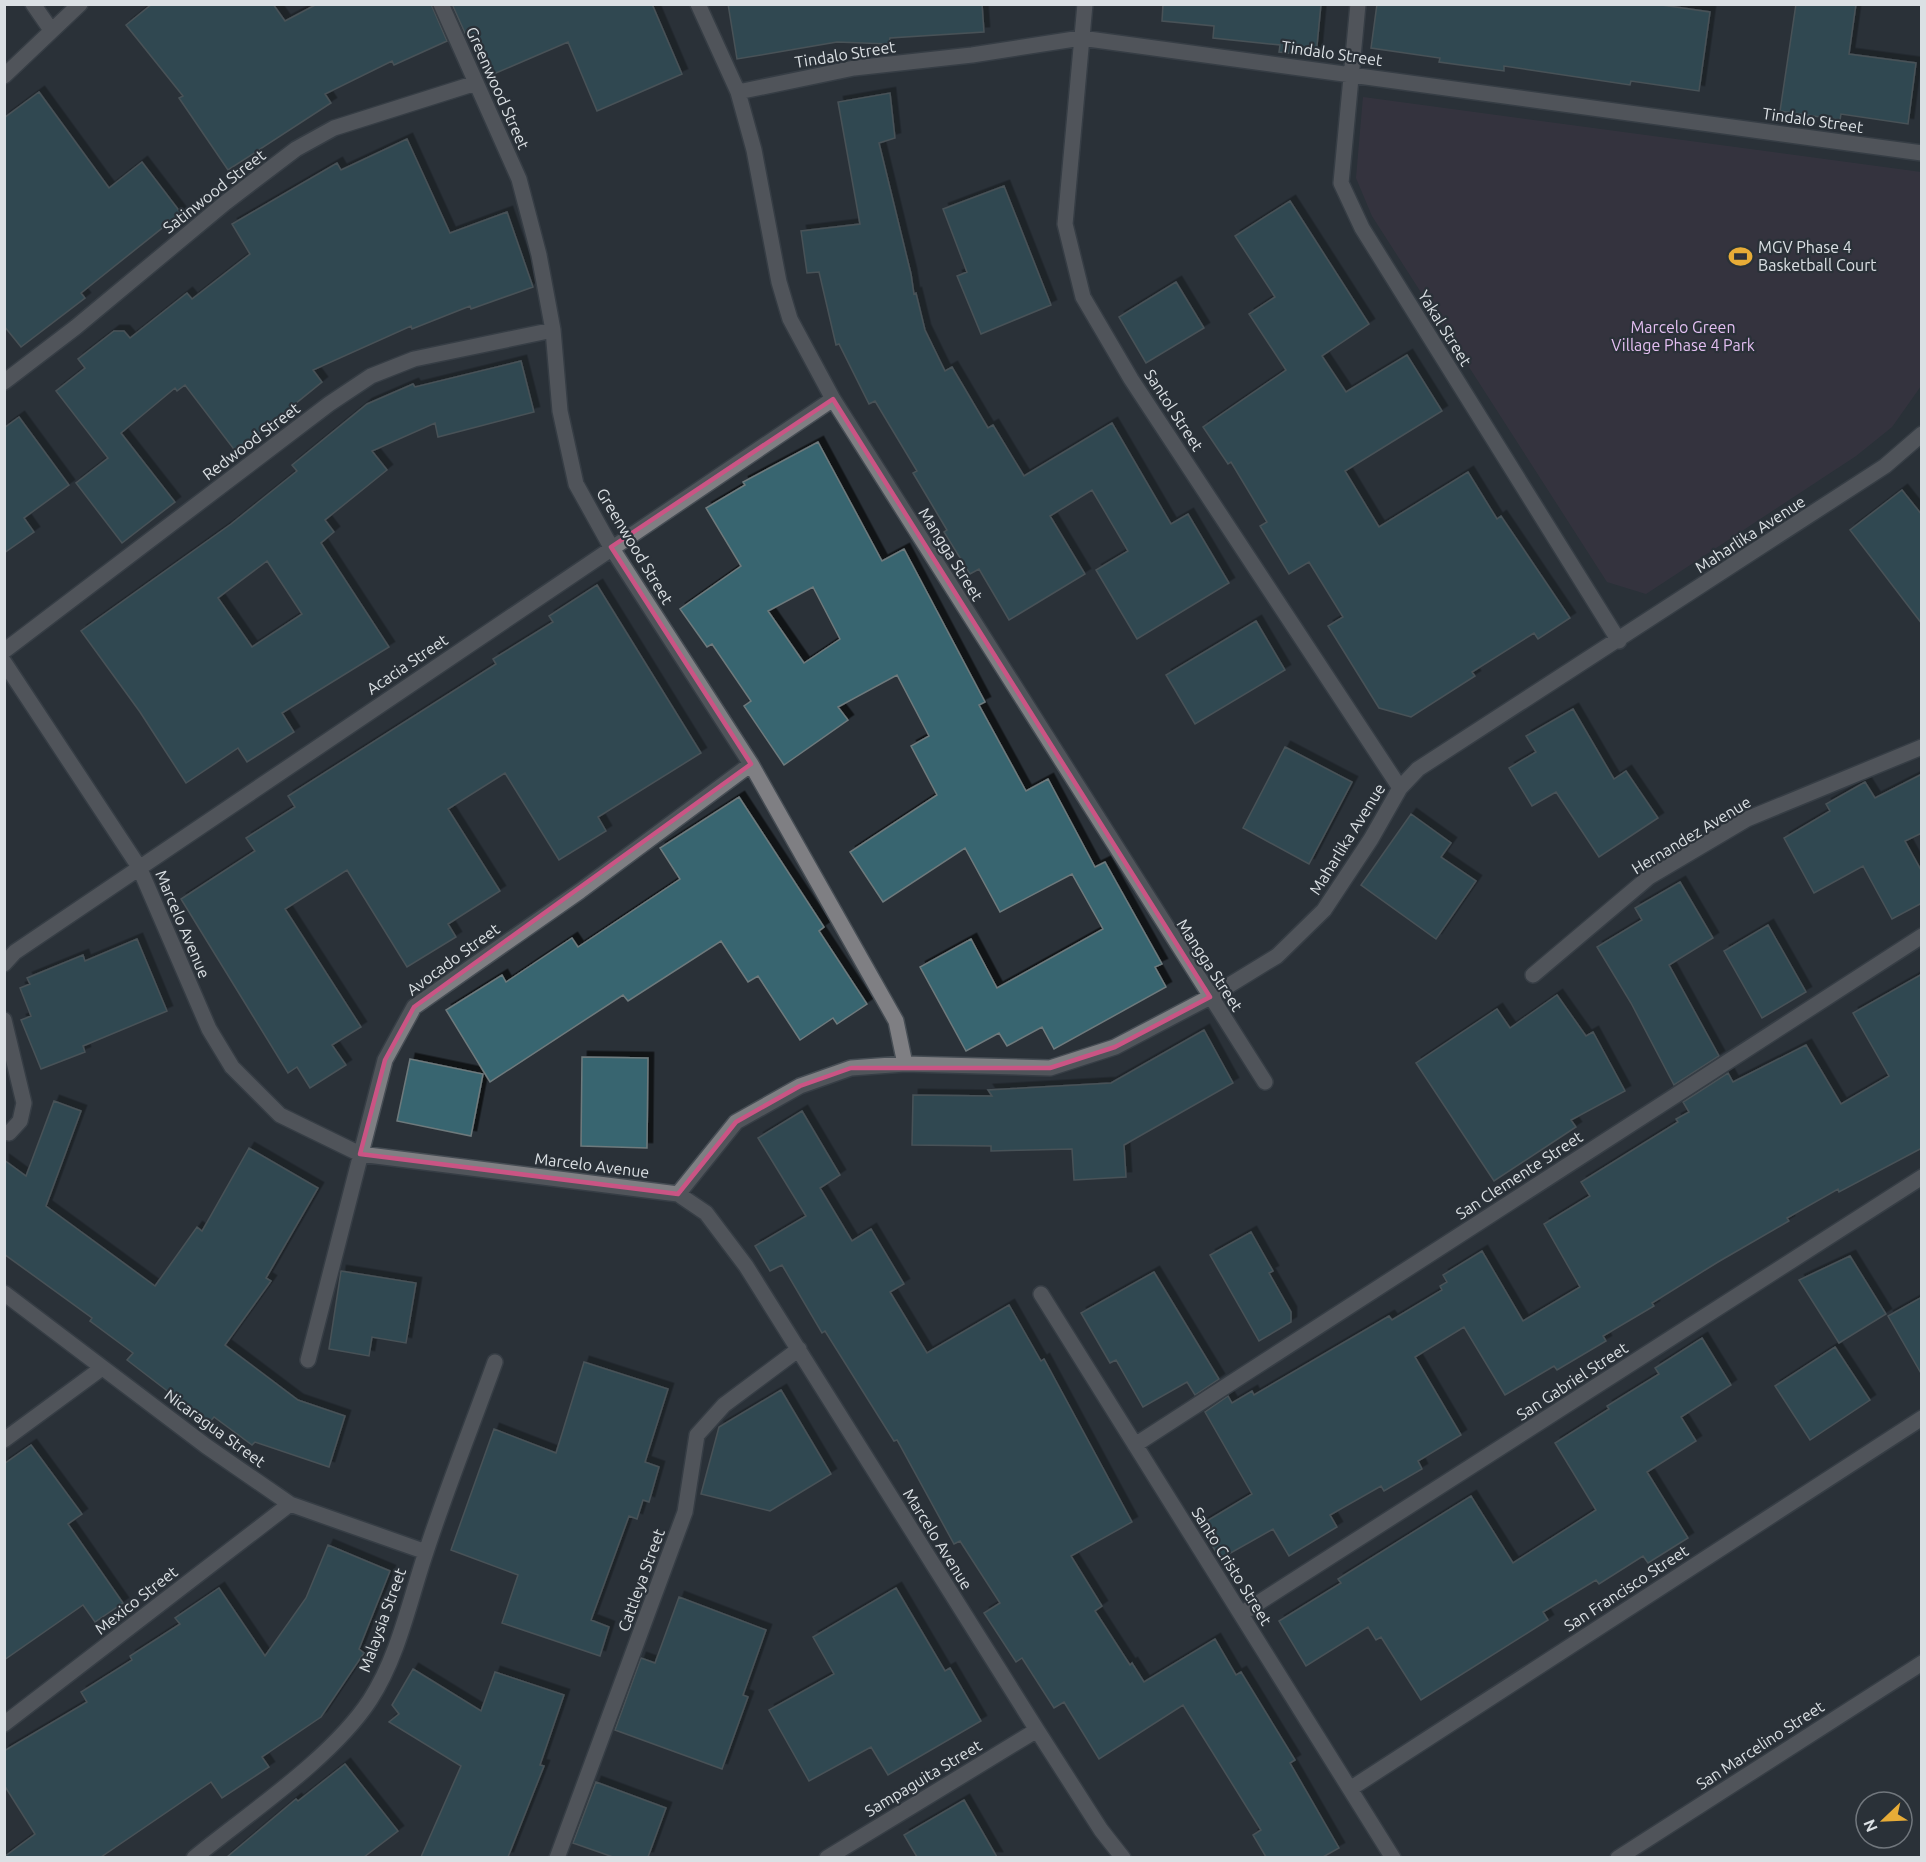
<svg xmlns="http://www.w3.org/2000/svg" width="1926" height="1862" font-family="Ubuntu,sans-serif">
  <defs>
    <filter id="shadow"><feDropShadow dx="5.5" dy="-5.5" stdDeviation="0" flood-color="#0009"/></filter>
  </defs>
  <rect width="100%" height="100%" fill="#2a3138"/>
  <path fill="#423646" d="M1363,97L1921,172V386L1892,427L1856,456L1646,594L1607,582L1372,216L1356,178Z"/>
  <path fill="#39656f" stroke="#6e7a7d" stroke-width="1.5" fill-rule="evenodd" filter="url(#shadow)" d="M152,4H273L285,21L317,4H431L447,41L394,65L392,61L325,94L331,103L228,170L179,98L183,96L126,25Z
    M452,4H652L682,74L597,111L568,42L489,76L469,31L465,33Z
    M728,4H982L984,32L890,38L889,44L837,42L737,59Z
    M1163,4H1321L1316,56L1279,52L1280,45L1213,38L1214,26L1162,21Z
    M1377,4H1655L1710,12L1699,91L1631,81L1630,85L1504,66V71L1439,62L1440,58L1371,48Z
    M1796,4H1856L1849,54L1916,63L1908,124L1841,114L1840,120L1780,111Z
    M39,92L109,188L142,162L181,213L81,293L85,298L21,347L4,326V118Z
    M890,93L895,138L879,143L911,274L914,294L916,293L925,330L945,371L952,367L988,428L993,425L1024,476L1112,423L1171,524L1188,514L1229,583L1137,639L1096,570L1128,551L1092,490L1050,516L1085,574L1009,620L979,569L970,574L944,532L947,530L913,473L917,471L875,401L869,404L839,344L836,345L819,272L807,273L801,231L860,224L838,102Z
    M407,139L450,233L507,212L533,287L471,309L470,306L412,329L411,326L313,370L322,382L236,452L185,385L177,391L175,388L121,433L175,502L122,543L76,483L108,458L56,391L85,368L78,359L114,331H124L130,338L187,293L192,299L250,254L232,224L337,163L341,170Z
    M1004,186L1051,305L981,334L957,276L967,272L943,209Z
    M1290,201L1369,324L1322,356L1346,392L1407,355L1442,411L1345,471L1379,527L1468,472L1497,519L1501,516L1570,618L1538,639L1534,633L1472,672L1475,676L1411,717L1379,708L1328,626L1343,617L1309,562L1289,574L1260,526L1267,522L1231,462L1228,464L1203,427L1286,370L1249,314L1275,297L1235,236Z
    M1176,282L1204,328L1146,363L1119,317Z
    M521,361L534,412L438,437L435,423L372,451L387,470L325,520L334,532L321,543L389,647L282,713L294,732L247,762L238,748L186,783L140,712L81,631L231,524L297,471L292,465L367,404L413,384L415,387ZM267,561L302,614L252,647L218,598Z
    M19,417L69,485L24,518L34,532L4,553V428Z
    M818,442L882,561L904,549L985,702L979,705L1026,791L1048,779L1095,867L1105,862L1162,964L1155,967L1166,987L1054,1049L1042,1027L1007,1046L999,1033L966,1051L920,967L971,939L997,988L1103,929L1072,874L1000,912L965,848L883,902L850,852L937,795L911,746L929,736L897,675L838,707L848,720L784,765L744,706L751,701L712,644L707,647L680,609L741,566L706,508L745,485L743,482ZM813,587L840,639L804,663L768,611Z
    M1902,490L1922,515V624L1850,530Z
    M597,585L701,753L598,817L606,831L559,860L505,773L448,809L500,891L448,924L456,937L407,967L347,870L285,909L361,1027L332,1045L346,1065L310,1088L297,1067L288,1073L181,899L255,851L246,838L295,807L288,796L496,664L493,659L553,622L549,616Z
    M1256,621L1285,670L1195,724L1166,675Z
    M1573,709L1614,779L1626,771L1658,818L1599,857L1556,792L1532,806L1509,768L1536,752L1526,736Z
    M1285,747L1352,782L1309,864L1243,828Z
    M1922,774V833L1905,841L1922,872V903L1892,919L1863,866L1814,893L1784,838L1830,811L1826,804L1865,782L1875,798Z
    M739,797L824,927L819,931L867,1004L837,1024L833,1018L800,1040L758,976L748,982L721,941L628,1001L623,995L490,1082L446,1010L502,975L506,982L572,938L578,947L680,879L660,848Z
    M1411,814L1451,843L1441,857L1476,881L1436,939L1361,885Z
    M1680,882L1713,938L1669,965L1719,1056L1674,1085L1631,1003L1597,947L1642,920L1635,908Z
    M1768,925L1806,992L1762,1018L1724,951Z
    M137,939L167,1011L83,1046L85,1052L41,1069L21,1020L31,1016L20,988L30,984L27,978L83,955L85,961Z
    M1922,974V1148L1839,1192L1838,1189L1787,1218L1789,1221L1718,1262L1652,1303L1654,1306L1603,1336L1606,1341L1557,1370L1554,1366L1505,1395L1464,1327L1415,1357L1461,1435L1418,1461L1422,1469L1384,1491L1381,1486L1330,1515L1337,1527L1289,1556L1273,1529L1220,1559L1200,1525L1252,1494L1205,1412L1228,1396L1232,1403L1252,1391L1254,1395L1389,1316L1392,1320L1442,1290L1440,1286L1447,1282L1443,1275L1482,1251L1523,1321L1580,1287L1544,1224L1590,1196L1581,1182L1678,1122L1676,1119L1689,1112L1683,1102L1728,1073L1733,1082L1806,1045L1841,1104L1889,1076L1853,1013Z
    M1557,995L1586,1036L1593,1032L1625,1091L1571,1120L1576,1127L1494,1181L1416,1063L1497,1009L1510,1028Z
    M1204,1030L1233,1083L1124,1145L1126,1177L1074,1180L1072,1149L991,1151V1146L912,1145L913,1095L992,1096L988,1090L1111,1083Z
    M582,1057L648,1058L647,1148L581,1146Z
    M410,1059L483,1074L471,1136L397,1121Z
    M54,1101L81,1111L46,1206L155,1286L197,1227L202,1231L249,1148L318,1188L266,1278L271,1281L225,1345L298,1400L345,1416L329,1467L255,1442L252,1445L214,1417L209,1423L127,1360L133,1353L90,1321L92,1318L4,1254V1160L26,1176Z
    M802,1111L840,1175L820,1188L852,1241L871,1229L904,1284L890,1292L927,1353L1009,1305L1041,1361L1044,1359L1132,1522L1071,1556L1102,1606L1095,1611L1130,1665L1132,1663L1144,1682L1215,1639L1236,1675L1241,1672L1295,1760L1290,1763L1339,1848L1323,1857H1266L1253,1835L1261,1830L1183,1705L1099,1759L1064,1702L1054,1708L1022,1658L1016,1662L984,1613L1000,1603L960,1541L954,1544L897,1440L894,1441L825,1331L822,1333L782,1265L770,1271L755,1246L806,1216L758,1138Z
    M1251,1232L1273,1271L1269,1273L1291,1312V1322L1259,1341L1210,1255Z
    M1850,1256L1886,1314L1839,1343L1799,1280Z
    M341,1271L416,1283L406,1343L372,1337L369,1356L329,1349Z
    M1154,1272L1219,1379L1195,1395L1187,1382L1143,1407L1116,1360L1110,1363L1081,1313Z
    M1922,1297V1375L1888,1316Z
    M1702,1338L1731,1385L1681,1417L1696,1441L1647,1472L1688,1538L1648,1563L1643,1556L1599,1584L1596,1580L1543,1612L1548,1620L1421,1700L1381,1637L1376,1640L1368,1627L1306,1666L1279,1621L1341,1583L1338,1579L1471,1496L1513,1563L1596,1510L1555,1443L1609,1409L1607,1406L1659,1374L1655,1368Z
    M1835,1347L1870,1400L1810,1440L1775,1386Z
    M584,1362L668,1389L645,1462L659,1467L649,1502L643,1500L637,1519L629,1516L591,1620L609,1627L600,1656L502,1623L518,1575L451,1550L494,1429L556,1453Z
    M781,1390L831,1474L770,1511L701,1494L719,1427Z
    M31,1445L82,1514L68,1524L123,1603L95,1622L83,1605L4,1660V1464Z
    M328,1545L390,1571L359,1649L364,1653L321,1717L262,1757L269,1767L222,1798L211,1782L101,1857H4L35,1834L4,1785V1751L87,1702L81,1692L132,1660L130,1656L180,1624L175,1618L219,1588L265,1656L306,1598Z
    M896,1588L945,1671L950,1668L981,1721L888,1775L871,1747L809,1781L769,1710L834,1674L813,1637Z
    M679,1597L766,1630L743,1695L748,1697L722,1769L615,1730L641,1658L655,1663Z
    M413,1669L481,1711L495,1672L564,1695L540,1765L544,1766L508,1857H421L461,1766L389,1722L399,1714L392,1705Z
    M345,1764L398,1831L364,1857H227L296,1799L298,1801Z
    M596,1782L666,1808L648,1857H613L573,1843Z
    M964,1800L997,1857H917L904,1835Z"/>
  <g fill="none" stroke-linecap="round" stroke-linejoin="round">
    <defs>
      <path id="minor" d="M33,4L51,30
        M441,4L519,179L539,255L553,330L560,411L576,484L611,547L751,764L896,1021L905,1064
        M698,4L738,92L754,150L779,282L790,319L833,399L1265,1082
        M1085,4L1065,224L1083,297L1131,379L1400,788
        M1358,4L1341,183L1362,228L1619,641
        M4,76L80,4
        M738,92L854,68L972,55L1081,38L1922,153
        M4,382L76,327L225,203L296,149L334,128L476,83
        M4,651L329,404L371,376L414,359L553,330
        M4,662L139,867L209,1029L232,1067L280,1115L360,1154L678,1194L706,1213L746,1266L1037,1730L1101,1830L1123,1858
        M4,964L15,952L833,399
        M1533,975L1649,877L1747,819L1922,747
        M4,1020L24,1103L20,1121L9,1133
        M678,1194L736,1122L800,1086L851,1068L905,1064L1050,1068L1115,1047L1210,997L1277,956L1324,910L1371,839L1400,788L1418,769L1885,466L1922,434
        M4,1293L206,1446L290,1504L426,1552
        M1041,1294L1393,1858
        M308,1360L385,1060L414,1007L580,891L751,764
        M4,1440L102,1368
        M1135,1445L1922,936
        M1241,1614L1922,1177
        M4,1724L290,1504
        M1350,1789L1922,1418
        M194,1858C249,1813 332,1758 370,1700C398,1657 409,1603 425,1555C446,1490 472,1426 495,1362
        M557,1858L685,1512L697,1435L724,1405L799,1349
        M827,1858L1037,1730
        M1618,1858L1922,1663"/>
    </defs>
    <use href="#minor" stroke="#464d54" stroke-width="18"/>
    <use href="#minor" stroke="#7f7f83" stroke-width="15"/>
  </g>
  <path d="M0 0H1926V1862H0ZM833,399L1210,997L1115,1047L1050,1068H851L800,1086L736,1122L678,1194L360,1154L385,1060L414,1007L751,764L611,547Z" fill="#2a3138" fill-opacity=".55" fill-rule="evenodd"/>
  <path fill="none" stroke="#ca5484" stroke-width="4.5" stroke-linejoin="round" d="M833,399L1210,997L1115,1047L1050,1068H851L800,1086L736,1122L678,1194L360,1154L385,1060L414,1007L751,764L611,547Z"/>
  <defs>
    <symbol id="stadium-bare" viewBox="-9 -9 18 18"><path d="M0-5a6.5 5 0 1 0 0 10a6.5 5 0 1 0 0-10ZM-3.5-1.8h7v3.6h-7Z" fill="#e7ac37" stroke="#2a3138" stroke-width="2.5" paint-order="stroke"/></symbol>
  </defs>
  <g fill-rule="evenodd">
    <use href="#stadium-bare" x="1724" y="240" width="33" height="33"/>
  </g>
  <g text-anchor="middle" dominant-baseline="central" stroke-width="4.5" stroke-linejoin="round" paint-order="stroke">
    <g font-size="16" fill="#dbe0e4" stroke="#2a3138">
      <text transform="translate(1332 53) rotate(8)">Tindalo Street</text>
      <text transform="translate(845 54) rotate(-9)">Tindalo Street</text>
      <text transform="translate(498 88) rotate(66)">Greenwood Street</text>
      <text transform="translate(1813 120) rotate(8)">Tindalo Street</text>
      <text transform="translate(214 191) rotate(-38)">Satinwood Street</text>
      <text transform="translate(1445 328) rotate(58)">Yakal Street</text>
      <text transform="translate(1174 410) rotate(57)">Santol Street</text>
      <text transform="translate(251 441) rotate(-37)">Redwood Street</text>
      <text transform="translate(1750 534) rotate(-33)">Maharlika Avenue</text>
      <text transform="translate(635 546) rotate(59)">Greenwood Street</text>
      <text transform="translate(951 554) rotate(58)">Mangga Street</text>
      <text transform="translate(407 664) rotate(-34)">Acacia Street</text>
      <text transform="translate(1691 835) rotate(-31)">Hernandez Avenue</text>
      <text transform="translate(1347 839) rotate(-58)">Maharlika Avenue</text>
      <text transform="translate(183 924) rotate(67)">Marcelo Avenue</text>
      <text transform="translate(453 959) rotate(-36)">Avocado Street</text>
      <text transform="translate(1210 965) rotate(57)">Mangga Street</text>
      <text transform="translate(592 1165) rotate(7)">Marcelo Avenue</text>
      <text transform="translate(1519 1175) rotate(-33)">San Clemente Street</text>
      <text transform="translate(1572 1381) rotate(-33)">San Gabriel Street</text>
      <text transform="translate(215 1428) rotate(36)">Nicaragua Street</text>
      <text transform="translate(938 1539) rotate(58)">Marcelo Avenue</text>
      <text transform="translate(1232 1566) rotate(58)">Santo Cristo Street</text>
      <text transform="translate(641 1580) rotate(-70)">Cattleya Street</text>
      <text transform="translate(1626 1588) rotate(-33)">San Francisco Street</text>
      <text transform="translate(136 1600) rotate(-38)">Mexico Street</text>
      <text transform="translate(382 1620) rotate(-70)">Malaysia Street</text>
      <text transform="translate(1760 1745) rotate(-33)">San Marcelino Street</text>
      <text transform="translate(923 1778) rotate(-31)">Sampaguita Street</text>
    </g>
    <g font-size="16" fill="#dbe0e4" stroke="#2a3138" text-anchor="start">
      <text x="1758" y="247">MGV Phase 4<tspan x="1758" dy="18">Basketball Court</tspan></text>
    </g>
    <g font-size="16" fill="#e4bff2" stroke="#2a3138">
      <text x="1683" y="327">Marcelo Green<tspan x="1683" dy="18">Village Phase 4 Park</tspan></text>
    </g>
  </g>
  <rect width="1926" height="1862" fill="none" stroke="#dbe0e4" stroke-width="12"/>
  <g transform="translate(1884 1820) rotate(247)"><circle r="28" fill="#2a3138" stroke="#71777d" stroke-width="1.5"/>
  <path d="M0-4.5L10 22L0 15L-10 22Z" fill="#e7ac37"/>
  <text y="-9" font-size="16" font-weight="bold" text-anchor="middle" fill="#dbe0e4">N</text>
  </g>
</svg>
